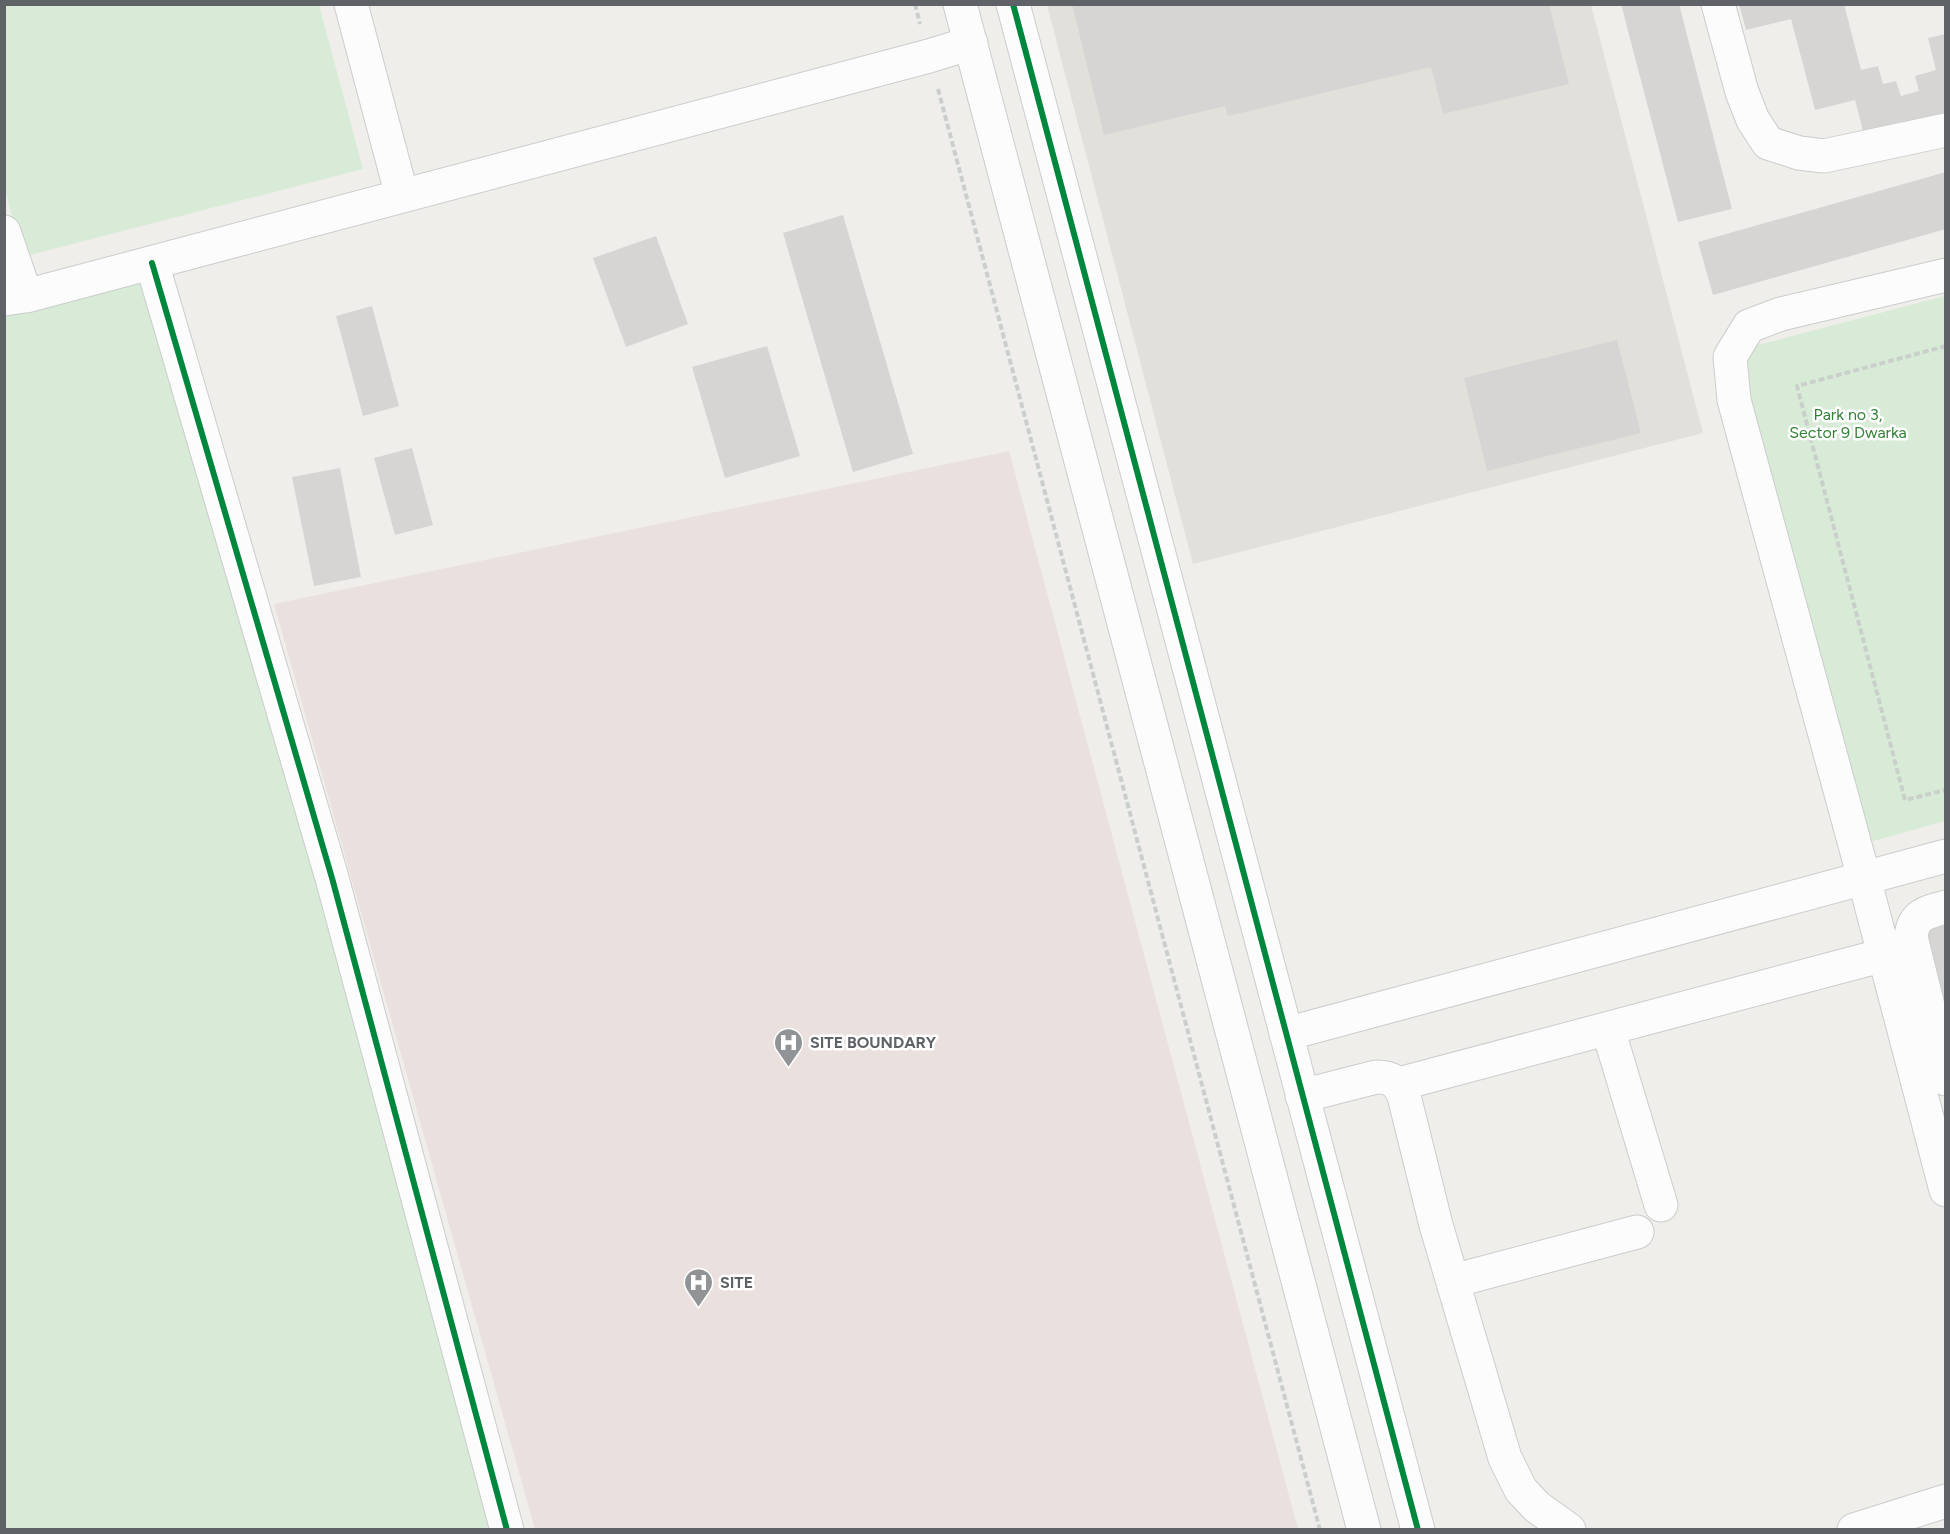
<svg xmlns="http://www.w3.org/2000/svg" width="1950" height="1534" font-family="Figtree,sans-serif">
  <rect width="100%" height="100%" fill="#efeeea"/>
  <path fill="#e2e0da" d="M1047,5H1591L1703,433L1193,564Z"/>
  <path fill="#eae0de" d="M1009,451L1298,1529H535L274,604Z"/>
  <path fill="#d8ebd6" d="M4,5H319L363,169L22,257L5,189Z
    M152,263L506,1529L5,1530V292Z
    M1945,296V821L1866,843L1727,353Z"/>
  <path fill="#d6d5d3" d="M1072,4H1549L1569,84L1443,114L1431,67L1228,116L1225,106L1104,135Z
    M1621,4H1679L1732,209L1678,222Z
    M1739,4H1844L1861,70L1878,66L1883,84L1896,81L1901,96L1919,91L1915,76L1936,70L1928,38L1946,34V121L1866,142L1855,100L1815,110L1791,19L1746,30Z
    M1946,172V229L1713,295L1698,242Z
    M843,215L913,454L853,472L783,233Z
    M656,236L688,324L626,347L593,258Z
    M372,306L399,406L363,416L336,316Z
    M1617,340L1641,433L1487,471L1464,378Z
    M767,346L800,456L725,478L692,367Z
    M412,448L433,525L395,535L374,458Z
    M340,468L361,577L314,586L292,477Z
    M1946,923V1026L1922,928Z"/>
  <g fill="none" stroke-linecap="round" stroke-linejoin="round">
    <defs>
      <path id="minor" d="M351,4L402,196
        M960,4L1364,1530
        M1013,4L1418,1530
        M1718,4L1742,92L1753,120L1768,143L1799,153L1824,156L1946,130
        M4,232L26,296
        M152,263L332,878L507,1530
        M1946,275L1781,314L1749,326L1730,357L1734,400L1864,878L1946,1190
        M4,299L26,296L929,56L971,43
        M1946,907C1926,912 1913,915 1911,937L1946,1079
        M1608,1029L1661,1205
        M1286,1034L1946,856
        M1399,1084L1884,955
        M1302,1096L1376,1077C1392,1077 1398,1082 1404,1096L1436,1225L1505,1458L1521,1490L1537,1507L1569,1530
        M1453,1281L1637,1232
        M1854,1530L1946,1501"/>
    </defs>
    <use href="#minor" stroke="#cbcccc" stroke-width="35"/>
    <path stroke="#cacfcc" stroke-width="4" stroke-dasharray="6 3" stroke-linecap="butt" d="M915,4L920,24
      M938,89L1320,1530
      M1946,346L1797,386L1905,800L1946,790"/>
    <use href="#minor" stroke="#fdfcfc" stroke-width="33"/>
    <defs>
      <path id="cycleway" d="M1013,4L1418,1530
        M152,263L332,878L507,1530"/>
    </defs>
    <use href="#cycleway" stroke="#fff" stroke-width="10"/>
    <use href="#cycleway" stroke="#00873e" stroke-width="6"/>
  </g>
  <defs>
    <symbol id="hospital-pin" viewBox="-11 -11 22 30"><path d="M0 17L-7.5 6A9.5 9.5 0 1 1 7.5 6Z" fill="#919496" stroke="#fff"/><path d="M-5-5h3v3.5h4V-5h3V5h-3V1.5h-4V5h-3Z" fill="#fff"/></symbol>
  </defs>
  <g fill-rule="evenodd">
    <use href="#hospital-pin" x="772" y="1026" width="33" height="45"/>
    <use href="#hospital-pin" x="682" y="1266" width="33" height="45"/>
  </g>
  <g text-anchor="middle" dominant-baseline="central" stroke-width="5" stroke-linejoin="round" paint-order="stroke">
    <g font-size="16" fill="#348238" stroke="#fff">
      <text x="1848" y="414">Park no 3,<tspan x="1848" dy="18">Sector 9 Dwarka</tspan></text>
    </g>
    <g font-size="16" font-weight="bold" fill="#5f6368" stroke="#fff" text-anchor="start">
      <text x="810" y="1042">SITE BOUNDARY</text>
      <text x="720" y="1282">SITE</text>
    </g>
  </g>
  <rect width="1950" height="1534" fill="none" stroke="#5f6368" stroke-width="12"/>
</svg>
